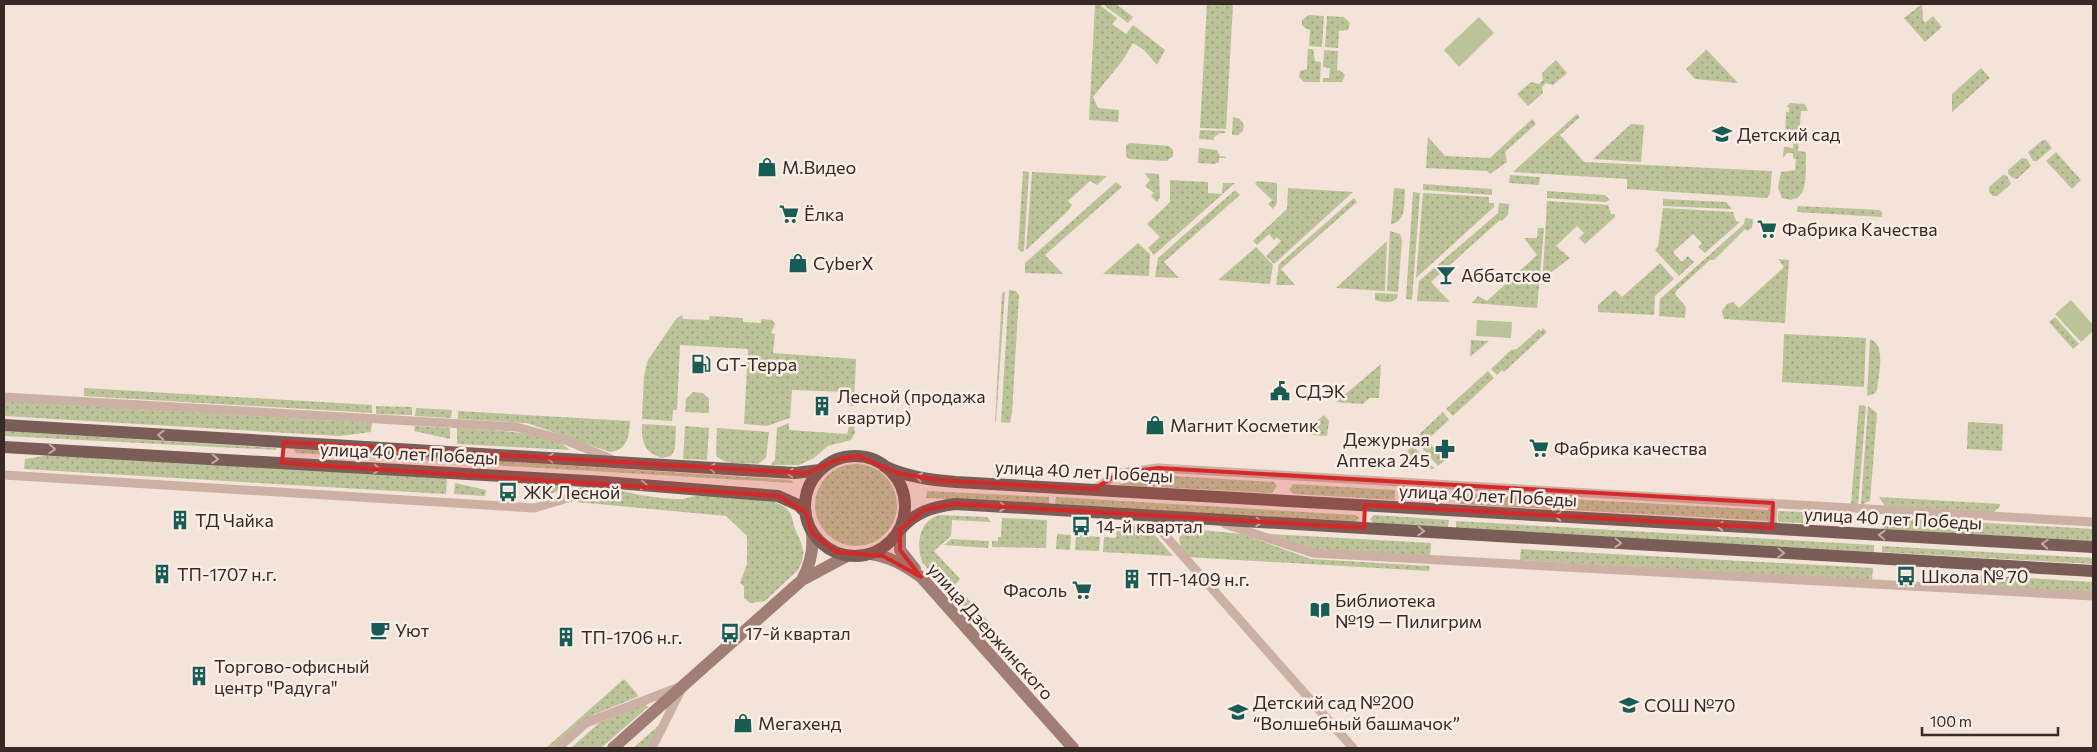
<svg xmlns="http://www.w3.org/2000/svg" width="2097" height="752" font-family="Commissioner,sans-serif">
  <defs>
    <pattern id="grass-dots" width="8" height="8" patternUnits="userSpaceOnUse" patternTransform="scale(1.25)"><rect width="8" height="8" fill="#bcc398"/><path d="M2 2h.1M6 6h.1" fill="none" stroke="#9a9e7c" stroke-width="1.8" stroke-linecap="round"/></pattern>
  </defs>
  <rect width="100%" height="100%" fill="#f3e3d9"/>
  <path fill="url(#grass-dots)" d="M1095,4H1102L1101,6L1117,18L1112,24L1126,34L1133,25L1165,50L1157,65L1144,50L1133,43L1123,60L1093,97L1098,108L1119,110L1118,122L1089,120Z
    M1106,4H1116L1133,17L1128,23L1105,6Z
    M1207,4H1233L1226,129L1200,128Z
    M1922,4L1923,20L1925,23L1933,16L1942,27L1925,42L1904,18Z
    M1309,15L1324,16L1322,47L1309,46L1310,30L1305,28L1302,25V20Z
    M1327,16L1344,17L1350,23L1348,30L1339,31L1338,48L1325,47Z
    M1308,49H1313L1315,61L1321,62L1320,82H1304L1299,77L1300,71L1307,69Z
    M1707,49V50L1738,83L1695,79L1686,69Z
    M1324,50L1338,51L1337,70L1341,71L1345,75L1342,82H1323V78H1329L1330,68L1323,67Z
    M1556,60L1567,73L1553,85L1546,83L1542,87L1543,93L1528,106L1517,94L1531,82L1539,84L1543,80L1542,73Z
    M1981,68L1990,78L1952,112V94Z
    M1790,103L1805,104L1808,111H1801L1798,151L1806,152C1805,171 1811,207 1782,198L1778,188L1781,172L1795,170L1796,159L1793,158V153H1787L1783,158L1784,147L1793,148V143L1785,142L1786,112H1789V108L1787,106Z
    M1577,114L1580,117L1560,135L1584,162L1772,171L1770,194L1767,198L1627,189V179L1513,172Z
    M1233,117L1240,119L1244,125L1243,131L1238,135H1232Z
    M1532,119L1536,124L1505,152L1507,162L1490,174L1487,171L1426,168L1428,137L1445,156L1490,158Z
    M1631,124L1644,125L1641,162L1593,159Z
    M1200,130L1225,131V133H1220L1214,137V140L1199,139Z
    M2043,140H2046L2052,148L2037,161H2033L2028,152Z
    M1130,143L1169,146L1173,150V156L1167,161L1129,159L1126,156V145Z
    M1199,148L1217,150L1220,156L1226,157V158H1219V162L1215,164L1198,163Z
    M2056,152L2081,180L2072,189L2046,161Z
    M2022,158L2027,159L2031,166L2017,179L2013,178L2008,174V170Z
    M1023,171L1029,172L1024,251L1021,252L1018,249Z
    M1032,172L1107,176L1097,185L1090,181L1068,201L1072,205L1069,210L1026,250Z
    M1146,173L1159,174L1160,197L1157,202L1151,196L1154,193L1145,186L1150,180L1145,174Z
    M1510,175L1540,177L1539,185L1509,183Z
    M2003,175L2007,176L2011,184L1997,196H1993L1989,192V187Z
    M1170,180L1208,182V193L1222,194L1223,183H1235L1154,255L1148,248L1160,237L1147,224L1170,202Z
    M1257,181L1277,183V203L1273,209L1268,204L1272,200L1255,184Z
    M1116,182L1122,187L1045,255L1063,274L1025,273V263Z
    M1423,184L1492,189V195L1423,190Z
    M1288,188L1353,192L1274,264L1266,256L1281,241L1277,237L1274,240L1269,234L1257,245L1253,241L1287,209Z
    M1394,188L1405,189C1404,202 1407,222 1391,224Z
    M1235,190L1240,195L1164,262L1179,278L1155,277L1158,258Z
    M1547,191L1605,195L1610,200L1605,202L1547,198Z
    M1413,192L1420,193L1412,300L1406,299Z
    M1423,193L1489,197V203H1494V207L1416,278Z
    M1354,198L1357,202L1281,269L1295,285H1276L1279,264Z
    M1663,199L1726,202L1732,209L1663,206Z
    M1547,201L1608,205L1611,214H1615V217L1585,244L1579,238L1584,233L1577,226L1556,246L1570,258L1545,277L1543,273Z
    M1499,203L1509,204L1508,215L1502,221L1500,220L1431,282L1450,302L1417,301L1419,281L1498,213Z
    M1798,206L1880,210L1882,213V217L1797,212Z
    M1663,208L1733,212L1736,221L1740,222L1705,253L1698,247L1702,243L1693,234L1673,252L1682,262L1688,256L1694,262L1679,276L1655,250L1658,247Z
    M1745,218L1753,219L1752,228L1747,231L1745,229L1714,260H1710L1677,290L1675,294L1686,307L1685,318L1659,316L1660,299L1744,224Z
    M1538,228H1544L1537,308L1472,303L1478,296L1487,301L1537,255L1524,238H1537Z
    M1390,231L1400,234L1402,240L1398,292L1387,291Z
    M1387,241L1385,291L1336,288Z
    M1138,243L1150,254L1149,276L1103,274Z
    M1256,247L1273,265L1270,284L1218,280Z
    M1778,259L1789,260L1785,323L1724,319L1722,311L1727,304L1733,302L1739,308L1784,267Z
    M1660,263L1674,279L1655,296L1654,315L1598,312V305L1615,290L1622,297Z
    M1009,290L1016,291L1019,295L1012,413L1010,423L1001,422Z
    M1005,291L996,421L995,422L1002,294Z
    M1375,293L1398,294L1397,298C1393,304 1382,302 1375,300Z
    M682,315L683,319L709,320L710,316L743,318V322L761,323V319L772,320L775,324L771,333L775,334L773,353L856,359L854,406H848L847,392L792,390L790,418L767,426L744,424L748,349L680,345L677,410H673L672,421L642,419L644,376L648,360L676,319Z
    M2055,317L2079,344L2073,349L2049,322Z
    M1543,328L1547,332L1504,372L1502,370L1497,375L1491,369L1511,350L1517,349L1539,329L1541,331Z
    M1784,334L1866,338L1864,387L1782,382Z
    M1870,339C1887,345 1878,376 1877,390L1874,394L1867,396Z
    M1471,340L1489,341L1470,357Z
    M1381,364L1379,398H1370L1362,404L1336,402Z
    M1488,371L1494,378L1453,416L1446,409Z
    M84,388L372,405V413L84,396Z
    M693,392L703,393L709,399V413L685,412L686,399Z
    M4,401L372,423L371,432L340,436L4,416Z
    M1859,405L1866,406L1858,505L1851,504Z
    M376,406L412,407V415L376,414Z
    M1868,406L1877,413L1870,501L1861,505Z
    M416,408L452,410L451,418L415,416Z
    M458,411L630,421C629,436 628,450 610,452L527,423L458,419Z
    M1443,412L1449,420L1427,440L1445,460L1438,466L1414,439Z
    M1324,415L1329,421L1327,436L1311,435L1307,430Z
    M1968,422L2003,424L2002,451L1967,449Z
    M789,423V430L847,434L850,424L854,426L855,433L851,440L828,446L814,458L799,465H771L775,459L777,428Z
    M642,424L676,426L675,449L671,456L662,458C644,453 641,440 642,424Z
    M415,426L450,428V439L414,431Z
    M685,426L709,428L707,460L683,459Z
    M457,428C480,429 557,432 569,450L457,444Z
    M717,428L769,432L766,458L758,464C745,463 724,466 716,455Z
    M4,431L276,448L277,450L4,436Z
    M1412,445L1435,469L1402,467L1403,457Z
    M296,449L449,457V462L296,453L294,450Z
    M49,455L447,477L446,494L24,469L25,459Z
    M456,458L791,480L793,483L456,463Z
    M815 505a41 41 0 1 1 82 0a41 41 0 1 1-82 0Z
    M1158,475L1274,482L1277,486L1272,493L1118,485Z
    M455,483L486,490L485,496L454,494Z
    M1293,484L1395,490V500L1294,494L1289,490Z
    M558,485L570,488L531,499L532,488Z
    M597,487C624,490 649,499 677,499C686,500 694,495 703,495C721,493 782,495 790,513C793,518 793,525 796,531C803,547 807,554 798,570L765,601L750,603L744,598V586L740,583L747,564V536L726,516L576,502V499Z
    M927,491L1049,497V504L926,498Z
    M1461,493L1769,510V521L1460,504Z
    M1056,497L1355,515L1359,518L1355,522L1055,504Z
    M1879,497L2000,504V506L1993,513L1885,506Z
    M1778,511L1804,512L1803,523L1778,522Z
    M939,515L987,517L991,522L952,520L951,536L934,551L960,579L955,585L992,625L983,633L922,562C916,544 919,521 939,515Z
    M1374,515L1449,520L1448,527L1374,523L1370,519Z
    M1002,518L1047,520L1046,548L992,547V541H998V537H1001Z
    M1896,518L2093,529V541L1882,529V526Z
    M1456,521L1874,545V552L1456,528Z
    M1117,525L1147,526L1173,556L1103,552L1104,537L1116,538Z
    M1190,529L1242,534L1311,559L1430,566L1429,571L1187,557L1181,549L1179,538L1183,532Z
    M1057,534L1071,535L1070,550L1056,549Z
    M1268,534L1431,543L1430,556L1313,549Z
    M1076,535L1100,537L1099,551L1075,550Z
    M951,539L989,541L988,548L944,545Z
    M1882,546L2093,558V564L1882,552Z
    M1521,549L1873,568L1872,580L1520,560Z
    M1943,573L2093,582V593L1942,585Z
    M624,679L638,695L637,697L593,715L556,748H546Z
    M645,704L648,707L601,748H571L599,723Z
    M659,725L650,748H633L658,726Z"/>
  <path fill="#bcc398" d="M1479,17L1494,33L1459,67L1444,50Z
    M2071,300L2093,325V331L2081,342L2055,314Z
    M1477,320L1512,322L1511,338L1476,336Z"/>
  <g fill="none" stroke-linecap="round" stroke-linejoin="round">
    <path stroke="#ccb0a4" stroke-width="9" d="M4,397L516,427L568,441L611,459
      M4,475L534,508L568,498L601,484
      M1094,489L1120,473L1158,468L2093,522
      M1147,515L1353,748
      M1225,524L1313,553L2093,596
      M1772,528L1773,503
      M558,748L586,723L679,687
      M652,748L681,690"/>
    <path stroke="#a07e75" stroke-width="12" d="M900,530V550L915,569
      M871,554C891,557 905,566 921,577L1073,748
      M804,579L847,556
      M613,748L802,580C810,565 814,550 812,533"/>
    <path stroke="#7a5d56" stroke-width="12" d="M4,425L795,473L820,470
      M4,447L604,482L778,496L798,505L806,513
      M805 506a50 50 0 1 1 100 0a50 50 0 1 1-100 0Z
      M884,466C907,477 931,480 956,482L2093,547
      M900,530C915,512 932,507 955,504L2093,571"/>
  </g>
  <defs><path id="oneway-chevron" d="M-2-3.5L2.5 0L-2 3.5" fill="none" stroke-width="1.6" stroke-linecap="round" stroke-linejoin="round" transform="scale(1.25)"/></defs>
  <g stroke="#c1ada5">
    <use href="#oneway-chevron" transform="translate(161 435) rotate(-177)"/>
    <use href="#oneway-chevron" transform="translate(52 449) rotate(3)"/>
    <use href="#oneway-chevron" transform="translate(550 458) rotate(-177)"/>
    <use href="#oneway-chevron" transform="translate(215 459) rotate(3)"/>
    <use href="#oneway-chevron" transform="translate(712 468) rotate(-177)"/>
    <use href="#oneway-chevron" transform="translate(377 469) rotate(3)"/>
    <use href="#oneway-chevron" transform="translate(790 473) rotate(-177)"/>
    <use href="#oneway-chevron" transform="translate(919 477) rotate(-170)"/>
    <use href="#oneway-chevron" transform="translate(644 485) rotate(5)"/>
    <use href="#oneway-chevron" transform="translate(1003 507) rotate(3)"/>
    <use href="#oneway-chevron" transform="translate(1558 516) rotate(-177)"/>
    <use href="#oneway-chevron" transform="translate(1259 522) rotate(3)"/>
    <use href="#oneway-chevron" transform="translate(1720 526) rotate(-177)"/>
    <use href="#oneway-chevron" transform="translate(1421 531) rotate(3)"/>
    <use href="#oneway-chevron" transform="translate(1882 535) rotate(-177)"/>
    <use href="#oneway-chevron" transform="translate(1618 543) rotate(3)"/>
    <use href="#oneway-chevron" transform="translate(2045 544) rotate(-177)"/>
    <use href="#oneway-chevron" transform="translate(1781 553) rotate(3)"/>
  </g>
  <path fill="#d62828" fill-opacity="0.2" stroke="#d62828" stroke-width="4" stroke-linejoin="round" d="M284,442L806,473L839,459L858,456L898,473L937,480L1094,489L1120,473L1158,468L1773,503L1772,528L1365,505L1364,528L955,504L924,510L900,530V550L921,577L883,556L836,552L812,533L806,513L778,496L282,463Z"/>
  <defs>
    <symbol id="school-bare" viewBox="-9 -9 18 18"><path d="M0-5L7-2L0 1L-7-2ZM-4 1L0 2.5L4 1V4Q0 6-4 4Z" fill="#195c56" stroke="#fbeee6" stroke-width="2.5" paint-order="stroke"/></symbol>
    <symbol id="shop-bare" viewBox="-9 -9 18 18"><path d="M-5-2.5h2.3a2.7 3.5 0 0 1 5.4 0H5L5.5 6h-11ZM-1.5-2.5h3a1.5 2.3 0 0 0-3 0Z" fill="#195c56" stroke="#fbeee6" stroke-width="2.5" paint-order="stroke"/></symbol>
    <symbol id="supermarket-bare" viewBox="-9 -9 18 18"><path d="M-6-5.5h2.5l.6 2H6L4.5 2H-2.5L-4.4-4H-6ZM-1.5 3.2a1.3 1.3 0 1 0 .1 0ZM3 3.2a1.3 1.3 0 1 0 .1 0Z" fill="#195c56" stroke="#fbeee6" stroke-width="2.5" paint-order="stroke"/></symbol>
    <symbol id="bar-bare" viewBox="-9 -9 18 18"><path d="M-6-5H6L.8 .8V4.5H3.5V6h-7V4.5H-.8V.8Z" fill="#195c56" stroke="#fbeee6" stroke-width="2.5" paint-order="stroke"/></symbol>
    <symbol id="fuel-bare" viewBox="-9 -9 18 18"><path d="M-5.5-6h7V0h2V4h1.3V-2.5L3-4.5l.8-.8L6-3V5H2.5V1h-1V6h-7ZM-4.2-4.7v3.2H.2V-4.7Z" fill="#195c56" stroke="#fbeee6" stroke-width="2.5" paint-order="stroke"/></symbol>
    <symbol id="civic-bare" viewBox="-9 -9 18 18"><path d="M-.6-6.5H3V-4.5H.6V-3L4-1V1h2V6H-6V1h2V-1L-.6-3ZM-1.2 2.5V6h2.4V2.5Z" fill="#195c56" stroke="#fbeee6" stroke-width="2.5" paint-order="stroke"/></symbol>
    <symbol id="building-bare" viewBox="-9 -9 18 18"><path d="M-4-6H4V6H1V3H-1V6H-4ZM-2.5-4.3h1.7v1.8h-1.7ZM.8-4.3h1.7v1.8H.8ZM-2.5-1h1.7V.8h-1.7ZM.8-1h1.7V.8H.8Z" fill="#195c56" stroke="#fbeee6" stroke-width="2.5" paint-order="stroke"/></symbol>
    <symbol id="pharmacy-bare" viewBox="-9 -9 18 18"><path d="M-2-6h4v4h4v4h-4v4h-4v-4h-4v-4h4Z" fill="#195c56" stroke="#fbeee6" stroke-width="2.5" paint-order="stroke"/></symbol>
    <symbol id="bus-bare" viewBox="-9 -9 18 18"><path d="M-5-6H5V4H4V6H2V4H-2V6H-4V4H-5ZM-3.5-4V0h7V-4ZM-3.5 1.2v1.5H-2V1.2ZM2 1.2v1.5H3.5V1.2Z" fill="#195c56" stroke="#fbeee6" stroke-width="2.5" paint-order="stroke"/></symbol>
    <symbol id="library-bare" viewBox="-9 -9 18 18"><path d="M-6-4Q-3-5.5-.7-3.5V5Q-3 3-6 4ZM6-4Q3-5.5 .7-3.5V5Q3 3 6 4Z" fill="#195c56" stroke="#fbeee6" stroke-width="2.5" paint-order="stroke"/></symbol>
    <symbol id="cafe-bare" viewBox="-9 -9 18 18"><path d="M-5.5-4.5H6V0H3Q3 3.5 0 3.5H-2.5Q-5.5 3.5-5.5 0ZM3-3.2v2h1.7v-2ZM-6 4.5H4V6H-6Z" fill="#195c56" stroke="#fbeee6" stroke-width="2.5" paint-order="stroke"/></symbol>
  </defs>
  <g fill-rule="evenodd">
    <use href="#school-bare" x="1708" y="120" width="28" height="28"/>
    <use href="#shop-bare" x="753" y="153" width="28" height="28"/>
    <use href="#supermarket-bare" x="775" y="200" width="28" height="28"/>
    <use href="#supermarket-bare" x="1753" y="215" width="28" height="28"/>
    <use href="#shop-bare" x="784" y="249" width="28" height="28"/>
    <use href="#bar-bare" x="1432" y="261" width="28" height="28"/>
    <use href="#fuel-bare" x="687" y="350" width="28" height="28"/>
    <use href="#civic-bare" x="1266" y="377" width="28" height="28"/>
    <use href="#building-bare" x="808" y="392" width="28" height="28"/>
    <use href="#shop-bare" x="1141" y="411" width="28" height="28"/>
    <use href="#supermarket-bare" x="1525" y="434" width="28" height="28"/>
    <use href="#pharmacy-bare" x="1431" y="435" width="28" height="28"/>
    <use href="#bus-bare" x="494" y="478" width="28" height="28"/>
    <use href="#building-bare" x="166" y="506" width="28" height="28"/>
    <use href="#bus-bare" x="1067" y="512" width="28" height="28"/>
    <use href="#building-bare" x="148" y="560" width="28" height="28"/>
    <use href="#bus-bare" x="1892" y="562" width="28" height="28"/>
    <use href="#building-bare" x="1118" y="565" width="28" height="28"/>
    <use href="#supermarket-bare" x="1068" y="576" width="28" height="28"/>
    <use href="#library-bare" x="1306" y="596" width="28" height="28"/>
    <use href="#cafe-bare" x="366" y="616" width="28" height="28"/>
    <use href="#bus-bare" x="716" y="619" width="28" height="28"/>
    <use href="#building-bare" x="552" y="623" width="28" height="28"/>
    <use href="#building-bare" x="185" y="662" width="28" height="28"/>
    <use href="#school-bare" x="1615" y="691" width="28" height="28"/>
    <use href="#school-bare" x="1224" y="698" width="28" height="28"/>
    <use href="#shop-bare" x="729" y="709" width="28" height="28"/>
  </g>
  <g text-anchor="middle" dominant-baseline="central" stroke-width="5" stroke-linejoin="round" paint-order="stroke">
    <g font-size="18" fill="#372926" stroke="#fbeee6" text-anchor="start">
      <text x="1737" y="134">Детский сад</text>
      <text x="782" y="167">М.Видео</text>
      <text x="804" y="214">Ёлка</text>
      <text x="1782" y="229">Фабрика Качества</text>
      <text x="813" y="263">CyberX</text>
      <text x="1461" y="275">Аббатское</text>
      <text x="716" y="364">GT-Терра</text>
      <text x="1295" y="391">СДЭК</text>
      <text x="837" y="396">Лесной (продажа<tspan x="837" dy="21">квартир)</tspan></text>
      <text x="1170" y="425">Магнит Косметик</text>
      <text x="1430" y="439" text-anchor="end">Дежурная<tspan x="1430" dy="21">Аптека 245</tspan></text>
      <text x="1554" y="448">Фабрика качества</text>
      <text x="523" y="492">ЖК Лесной</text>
      <text x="195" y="520">ТД Чайка</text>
      <text x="1096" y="526">14-й квартал</text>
      <text x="177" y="574">ТП-1707 н.г.</text>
      <text x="1921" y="576">Школа № 70</text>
      <text x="1147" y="579">ТП-1409 н.г.</text>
      <text x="1067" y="590" text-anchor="end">Фасоль</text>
      <text x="1335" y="600">Библиотека<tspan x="1335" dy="21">№19 — Пилигрим</tspan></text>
      <text x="395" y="630">Уют</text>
      <text x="745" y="633">17-й квартал</text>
      <text x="581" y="637">ТП-1706 н.г.</text>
      <text x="214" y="666">Торгово-офисный<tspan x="214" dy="21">центр "Радуга"</tspan></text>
      <text x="1253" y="702">Детский сад №200<tspan x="1253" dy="21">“Волшебный башмачок”</tspan></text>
      <text x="1644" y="705">СОШ №70</text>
      <text x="758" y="723">Мегахенд</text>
    </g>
    <g font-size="18" fill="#372926" stroke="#fbeee6">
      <text transform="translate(409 453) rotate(3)">улица 40 лет Победы</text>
      <text transform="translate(1084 471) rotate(3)">улица 40 лет Победы</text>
      <text transform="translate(1488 495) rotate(3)">улица 40 лет Победы</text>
      <text transform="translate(1893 518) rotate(3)">улица 40 лет Победы</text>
      <text transform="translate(991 631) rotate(48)">улица Дзержинского</text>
    </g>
  </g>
  <rect width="2097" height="752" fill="none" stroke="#372926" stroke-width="10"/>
  <path d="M1922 727v8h136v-8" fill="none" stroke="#372926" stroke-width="2.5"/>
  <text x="1930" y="727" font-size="15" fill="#372926" stroke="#fbeee6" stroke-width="4" paint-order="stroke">100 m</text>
</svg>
